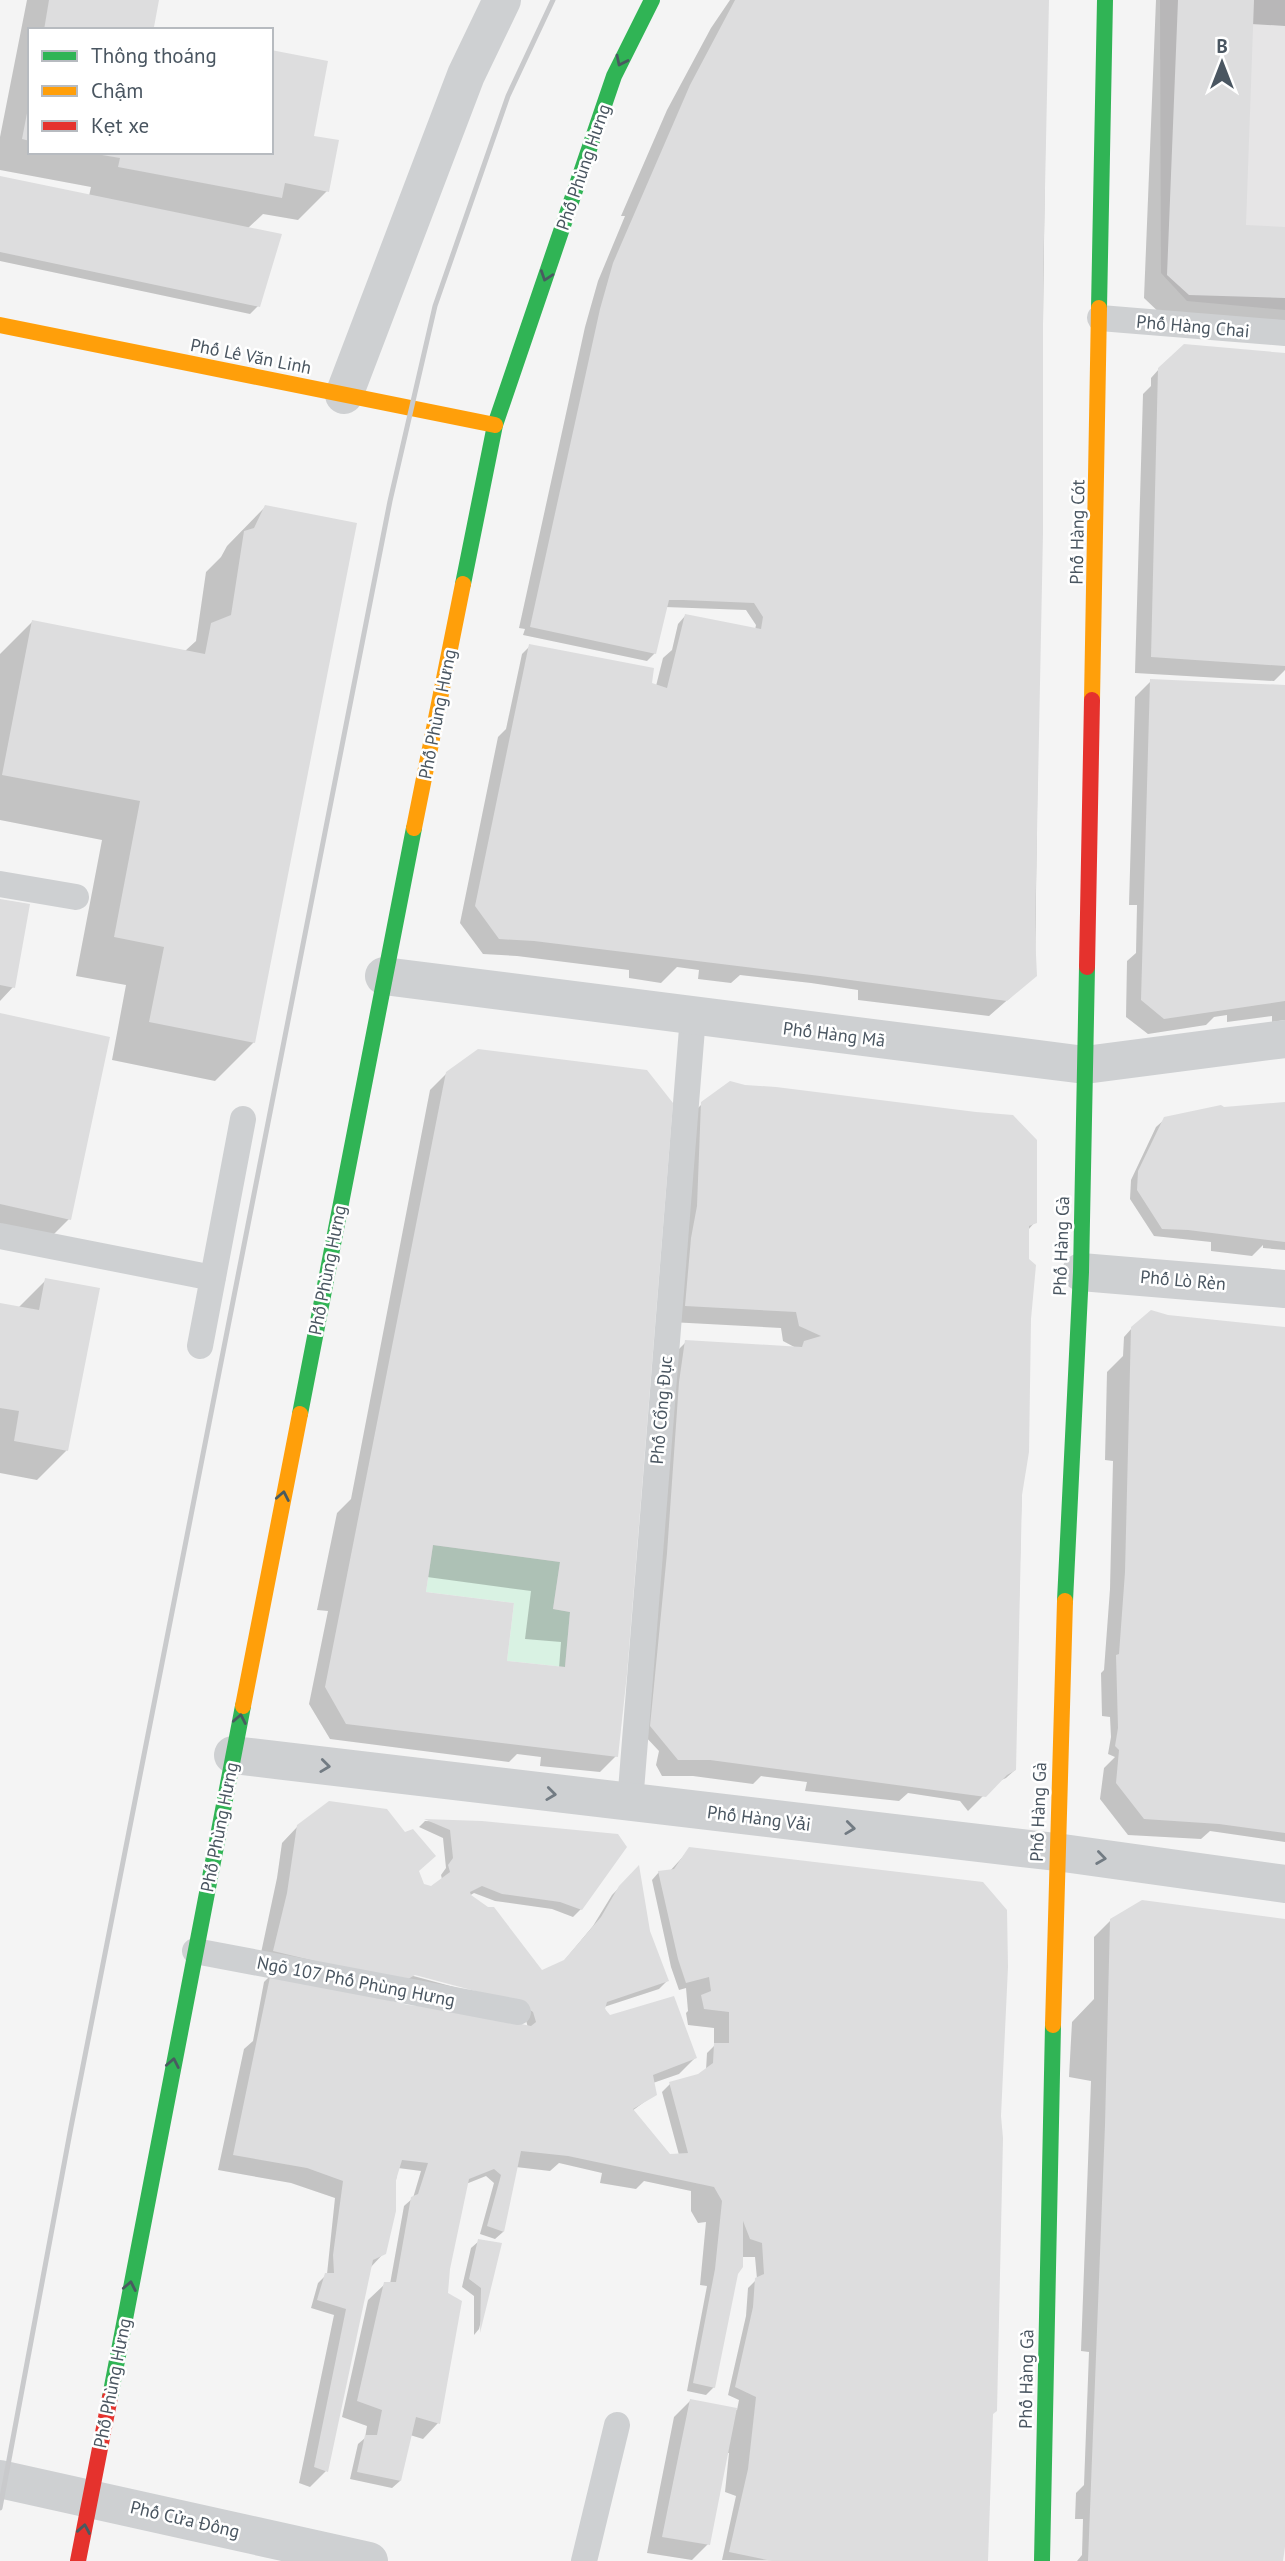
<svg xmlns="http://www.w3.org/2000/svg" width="1285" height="2561" font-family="'PT Sans',sans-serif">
  <rect width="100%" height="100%" fill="#f4f4f4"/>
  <path fill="#e6e5e6" d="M1160,0H1285V310L1187,301L1161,273Z"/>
  <path fill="#d9f2e3" d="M433,1545L560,1562L553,1609L570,1612L565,1667L507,1661L514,1603L426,1592Z"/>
  <path fill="#0003" fill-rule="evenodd" d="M27,0H157L152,29L157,30H30V152H271L312,137L327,191L298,220L263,214L248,228L258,306L250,314L0,261V177L89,196L91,187L0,170V137Z
    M730,0H1047L1035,976L989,1016L858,1000V990L811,983L740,975L731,983L698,979L699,970L677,967L661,983L629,978V970L517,956L483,954L460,923L498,737L506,729L522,654L530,646L656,686L663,658L672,650L678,624L685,616L755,630L756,625L746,610L665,607L655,653L647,661L523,635L525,629L519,628L585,327L598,281L625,216H621L667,110L711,28Z
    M1156,0H1285V26L1251,24L1244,227L1285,228V322L1165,318L1144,298Z
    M1285,355V670L1274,681L1135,673L1143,394L1151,386V378L1159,369Z
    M265,507L254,1042L215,1081L112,1060L126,985L76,976L102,840L0,820V654L32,622L185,651L196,641L206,572L221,557L227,546Z
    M1151,681L1285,687V1020L1272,1022V1016L1227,1022V1015L1214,1017L1206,1025L1148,1034L1126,1017L1127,961L1136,953L1137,905H1129L1135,697Z
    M0,901L13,987L0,1001Z
    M0,1015L69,1219L39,1249L0,1240Z
    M447,1073L616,1756L600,1772L540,1766L541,1757L517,1754L509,1762L330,1739L309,1704L328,1611L317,1610L337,1513L351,1499L430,1090ZM427,1577L531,1591L525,1639L561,1642L559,1668L505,1662L424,1593Z
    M1285,1103V1250L1263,1248V1245L1252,1256L1211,1251V1242L1154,1236L1130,1199L1131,1180L1156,1127L1165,1119L1223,1109Z
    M702,1104L1035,1222L1028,1230L1015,1770L1006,1778L997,1782L968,1811L960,1801L908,1793L899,1801L805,1791L807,1782L761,1776L753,1784L693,1776H662L656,1765L659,1751L643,1734L670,1358L686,1342L798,1349L783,1341L781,1328L670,1322L694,1112Z
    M46,1280L67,1450L37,1480L0,1473V1304L18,1308Z
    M1168,1317L1285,1329V1842L1210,1831L1201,1839L1128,1835L1100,1799L1104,1768L1115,1757L1108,1754L1111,1737L1110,1717L1102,1716L1101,1673L1104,1670L1110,1589L1113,1461L1105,1460L1107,1372L1123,1356L1124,1337L1132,1328Z
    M425,1821L483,1823L581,1909L573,1917L552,1909L495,1901L474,1893L469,1896L541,1972L563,1962L593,1926L612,1895L638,1868L649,1931L667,1981L659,1989L604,2007L609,2017L695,2058L679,2074L653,2083L655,2094L632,2111L669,2156L679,2155L662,2092L670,2084L699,2075L706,2070L707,2053L714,2046V2028L688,2025L686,2013L688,2011L686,1988L679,1990L671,1967L652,1880L659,1872H669L690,1849L1001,2090L987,2561L722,2560L736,2496L725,2492L729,2453H727L708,2544L692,2560L647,2553L674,2417L690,2401L737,2410L739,2400L728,2395L746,2316L748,2288L757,2279L755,2257H741L736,2273L714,2387L706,2395L687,2391L707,2286L700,2285L706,2222L698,2223L691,2211V2191L644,2181L636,2189L600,2183L602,2173L559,2163L550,2171L516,2167L503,2232L495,2239L480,2234L494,2183L486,2176L466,2184L449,2269L438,2423L423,2439L410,2435L400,2481L392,2488L350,2479L358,2444L365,2438L367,2426L342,2417L368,2300L385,2284H390L404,2206L413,2198L421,2171L398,2168L384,2253L369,2269L326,2471L310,2487L299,2483L334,2315L311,2308L318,2283L327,2274L335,2198L291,2183L218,2170L244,2049L253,2041L264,1982L272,1974L258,1967L277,1878L282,1843L298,1826L417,1871L423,1885L431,1888L442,1879L441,1875L446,1868L443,1838L419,1827ZM407,1971L491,1993V1997L406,1974ZM382,1999L526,2020L528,2028L408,2006Z
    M1111,1920L1285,1922V2541L1281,2561H1077L1082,2555L1083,2519H1075L1076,2493L1084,2485L1089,2352L1081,2351L1091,2081L1069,2077L1072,2022L1094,1999V1937Z
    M479,2241L500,2244L479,2329L474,2335V2296L462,2287L471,2248Z"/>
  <path fill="#ddddde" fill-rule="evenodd" d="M49,0H159L154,27L159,30H44Z
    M735,0H1049L1043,283V533L1035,934L1037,976L1007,1001L820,976L534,941L499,939L475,906L529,644L654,668L652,683L667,688L685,614L761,629L763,617L754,603L683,600H669L656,654L530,627L600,309L613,263L690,85Z
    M1178,0H1254L1246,225L1285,227V298L1189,295L1167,275Z
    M271,50L328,61L314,136L339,140L329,192L285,183L282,198L118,167L120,158L96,154L271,152Z
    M28,108H30V141L22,139Z
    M0,176L282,234L260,307L0,252Z
    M1184,344L1285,353V666L1151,657L1158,368Z
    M265,505L357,523L255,1043L149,1022L164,947L114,937L140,801L2,775L32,620L205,654L211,623L231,615L244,531L254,528Z
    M1150,679L1285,685V1001L1164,1019L1141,1000Z
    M0,899L30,904L15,988L0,985Z
    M0,1013L110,1037L71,1220L0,1204Z
    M478,1049L647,1070L673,1103L627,1674L618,1757L346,1724L325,1687L446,1072ZM433,1545L560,1562L553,1609L570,1612L565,1667L507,1661L514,1603L426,1592Z
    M730,1081L745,1085L776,1087L976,1112L1013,1115L1037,1140V1223L1029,1226V1259L1036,1265L1031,1319L1029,1452L1022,1495L1016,1770L1007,1775L986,1797L710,1760H678L650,1726L667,1553L679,1382L685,1340L802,1347L804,1341L821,1336L799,1326L796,1312L685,1306L691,1238L697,1206L701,1102Z
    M1285,1102V1242L1188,1230L1162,1229L1137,1190L1138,1171L1164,1117L1221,1105L1224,1107Z
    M45,1278L100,1288L68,1451L14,1441L19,1411L0,1408V1303L39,1310Z
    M1151,1310L1168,1315L1285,1327V1833L1219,1824L1144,1819L1116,1783L1119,1750L1115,1746L1118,1728L1116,1655L1119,1654L1125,1572L1131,1327Z
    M329,1801L387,1809L405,1832L413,1829L436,1856L419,1871L424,1884L431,1886L450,1872L448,1865L453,1858L450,1830L424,1819L482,1821L618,1834L627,1847L582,1910L560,1902L502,1894L482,1886L470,1892L471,1895L488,1907H494L542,1970L564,1960L601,1917L619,1886L639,1865L650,1931L669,1981L607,2002L605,2009L610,2015L674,1996L697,2058L653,2075L657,2095L633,2109L670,2154L688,2153L669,2082L698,2074L713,2063L714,2043H729V2012L704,2009L701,1995L711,1991L709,1977L686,1983L678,1959L658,1871L674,1869L689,1847L983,1882L1007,1910L1008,1967L1001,2116L1003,2138L997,2411L993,2414L988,2561H772L729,2552L748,2469L756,2397L735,2387L753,2307L755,2278L764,2274L762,2243L750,2239L743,2221V2267L738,2274L715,2388L693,2383L715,2269L722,2201L714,2187L568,2156L521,2151L504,2232L487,2226L501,2175L494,2169L469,2179L450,2269L448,2293L462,2301L440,2424L416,2417L401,2481L357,2472L365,2435H377L382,2410L357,2401L384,2282H396L411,2197L418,2194L428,2163L402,2160L396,2180V2211L386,2254L373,2260L328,2472L314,2467L346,2309L317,2300L325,2273H334L333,2255L343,2181L307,2168L233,2155L271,1972L408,2005L442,2008L531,2026L536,2022L533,2012L520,2003L415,1975L403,1982L273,1951L287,1893L297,1825Z
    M1142,1900L1285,1919V2547L1283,2561H1088L1105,2125L1110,1919Z
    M478,2239L502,2243L480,2333L481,2288L469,2279Z
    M690,2399L737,2408L710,2545L662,2537Z"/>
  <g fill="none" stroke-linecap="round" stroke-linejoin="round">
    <path stroke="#ced0d2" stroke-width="26" d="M1100,318L1285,333
      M0,884L76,897
      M0,1236L213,1278
      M200,1346L243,1119
      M630,1803L693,1016
      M195,1951L518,2012
      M584,2561L617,2425"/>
    <path stroke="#ced0d2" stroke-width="38" d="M344,395L466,75L502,0
      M384,976L1085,1065L1285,1039
      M1081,1272L1285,1289
      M233,1755L1056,1852L1285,1884
      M0,2479L369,2561"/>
    <path stroke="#30b455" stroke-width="16" d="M1099,308L1105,0
      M463,584L495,425L614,76L652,0
      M300,1414L414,828
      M1065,1601L1081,1272L1087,967
      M110,2397L243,1706
      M1042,2561L1053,2025"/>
    <path stroke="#ff9f0a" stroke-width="16" d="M0,325L495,425
      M1092,700L1099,308
      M414,828L463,584
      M243,1706L300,1414
      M1053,2025L1065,1601"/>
    <path stroke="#e5322d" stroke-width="16" d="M1087,967L1092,700
      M78,2561L110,2397"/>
    <path stroke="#c9cacc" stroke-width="5" d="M0,2508L71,2127L390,501L435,306L508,96L553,0"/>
  </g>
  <defs><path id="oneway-chevron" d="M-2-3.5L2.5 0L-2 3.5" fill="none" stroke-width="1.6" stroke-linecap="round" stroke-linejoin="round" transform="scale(1.75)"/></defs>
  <g stroke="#495b60">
    <use href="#oneway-chevron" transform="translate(621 61) rotate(116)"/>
    <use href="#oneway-chevron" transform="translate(546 276) rotate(109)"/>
    <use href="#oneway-chevron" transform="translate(283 1496) rotate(-79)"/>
    <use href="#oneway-chevron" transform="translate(240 1719) rotate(-79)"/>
    <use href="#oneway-chevron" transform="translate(173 2063) rotate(-79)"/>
    <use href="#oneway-chevron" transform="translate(130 2286) rotate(-79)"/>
    <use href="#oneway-chevron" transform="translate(84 2529) rotate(-80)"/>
  </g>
  <g stroke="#727b83">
    <use href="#oneway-chevron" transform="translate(325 1766) rotate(7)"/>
    <use href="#oneway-chevron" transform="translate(551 1794) rotate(7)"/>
    <use href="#oneway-chevron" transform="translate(850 1828) rotate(7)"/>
    <use href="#oneway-chevron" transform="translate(1101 1858) rotate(8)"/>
  </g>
  <g text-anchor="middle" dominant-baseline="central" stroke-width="5" stroke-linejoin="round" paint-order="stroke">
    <g font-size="18" fill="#4a5661" stroke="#fff">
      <text transform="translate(583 167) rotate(-71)">Phố Phùng Hưng</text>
      <text transform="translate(1193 326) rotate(5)">Phố Hàng Chai</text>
      <text transform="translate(251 356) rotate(11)">Phố Lê Văn Linh</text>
      <text transform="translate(1077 532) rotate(-89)">Phố Hàng Cót</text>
      <text transform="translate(437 714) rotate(-79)">Phố Phùng Hưng</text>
      <text transform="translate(834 1034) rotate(7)">Phố Hàng Mã</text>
      <text transform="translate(1061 1246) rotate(-88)">Phố Hàng Gà</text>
      <text transform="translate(327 1270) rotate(-79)">Phố Phùng Hưng</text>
      <text transform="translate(1183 1280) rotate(5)">Phố Lò Rèn</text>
      <text transform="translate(661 1410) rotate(-85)">Phố Cổng Đục</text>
      <text transform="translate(1038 1812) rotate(-88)">Phố Hàng Gà</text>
      <text transform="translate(759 1818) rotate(7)">Phố Hàng Vải</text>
      <text transform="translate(219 1827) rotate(-79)">Phố Phùng Hưng</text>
      <text transform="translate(356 1981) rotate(11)">Ngõ 107 Phố Phùng Hưng</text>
      <text transform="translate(1026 2379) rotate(-89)">Phố Hàng Gà</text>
      <text transform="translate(112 2383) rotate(-79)">Phố Phùng Hưng</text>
      <text transform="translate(185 2519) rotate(13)">Phố Cửa Đông</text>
    </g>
  </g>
  <rect x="28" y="28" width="245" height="126" fill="#ffffff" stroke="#b7bbc0" stroke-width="2"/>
  <rect x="42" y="51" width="35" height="10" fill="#30b455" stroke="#b7bbc0" stroke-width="2"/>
  <text x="91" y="63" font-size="21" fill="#4a5661">Thông thoáng</text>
  <rect x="42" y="86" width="35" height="10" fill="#ff9f0a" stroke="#b7bbc0" stroke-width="2"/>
  <text x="91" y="98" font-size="21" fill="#4a5661">Chậm</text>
  <rect x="42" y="121" width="35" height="10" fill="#e5322d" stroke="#b7bbc0" stroke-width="2"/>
  <text x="91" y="133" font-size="21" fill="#4a5661">Kẹt xe</text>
  <g transform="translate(1222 63)" stroke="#ffffff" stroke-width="5" paint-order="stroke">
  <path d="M0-5L12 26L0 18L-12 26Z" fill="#4a5661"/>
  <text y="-10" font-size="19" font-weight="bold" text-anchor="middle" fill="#4a5661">B</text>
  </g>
</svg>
